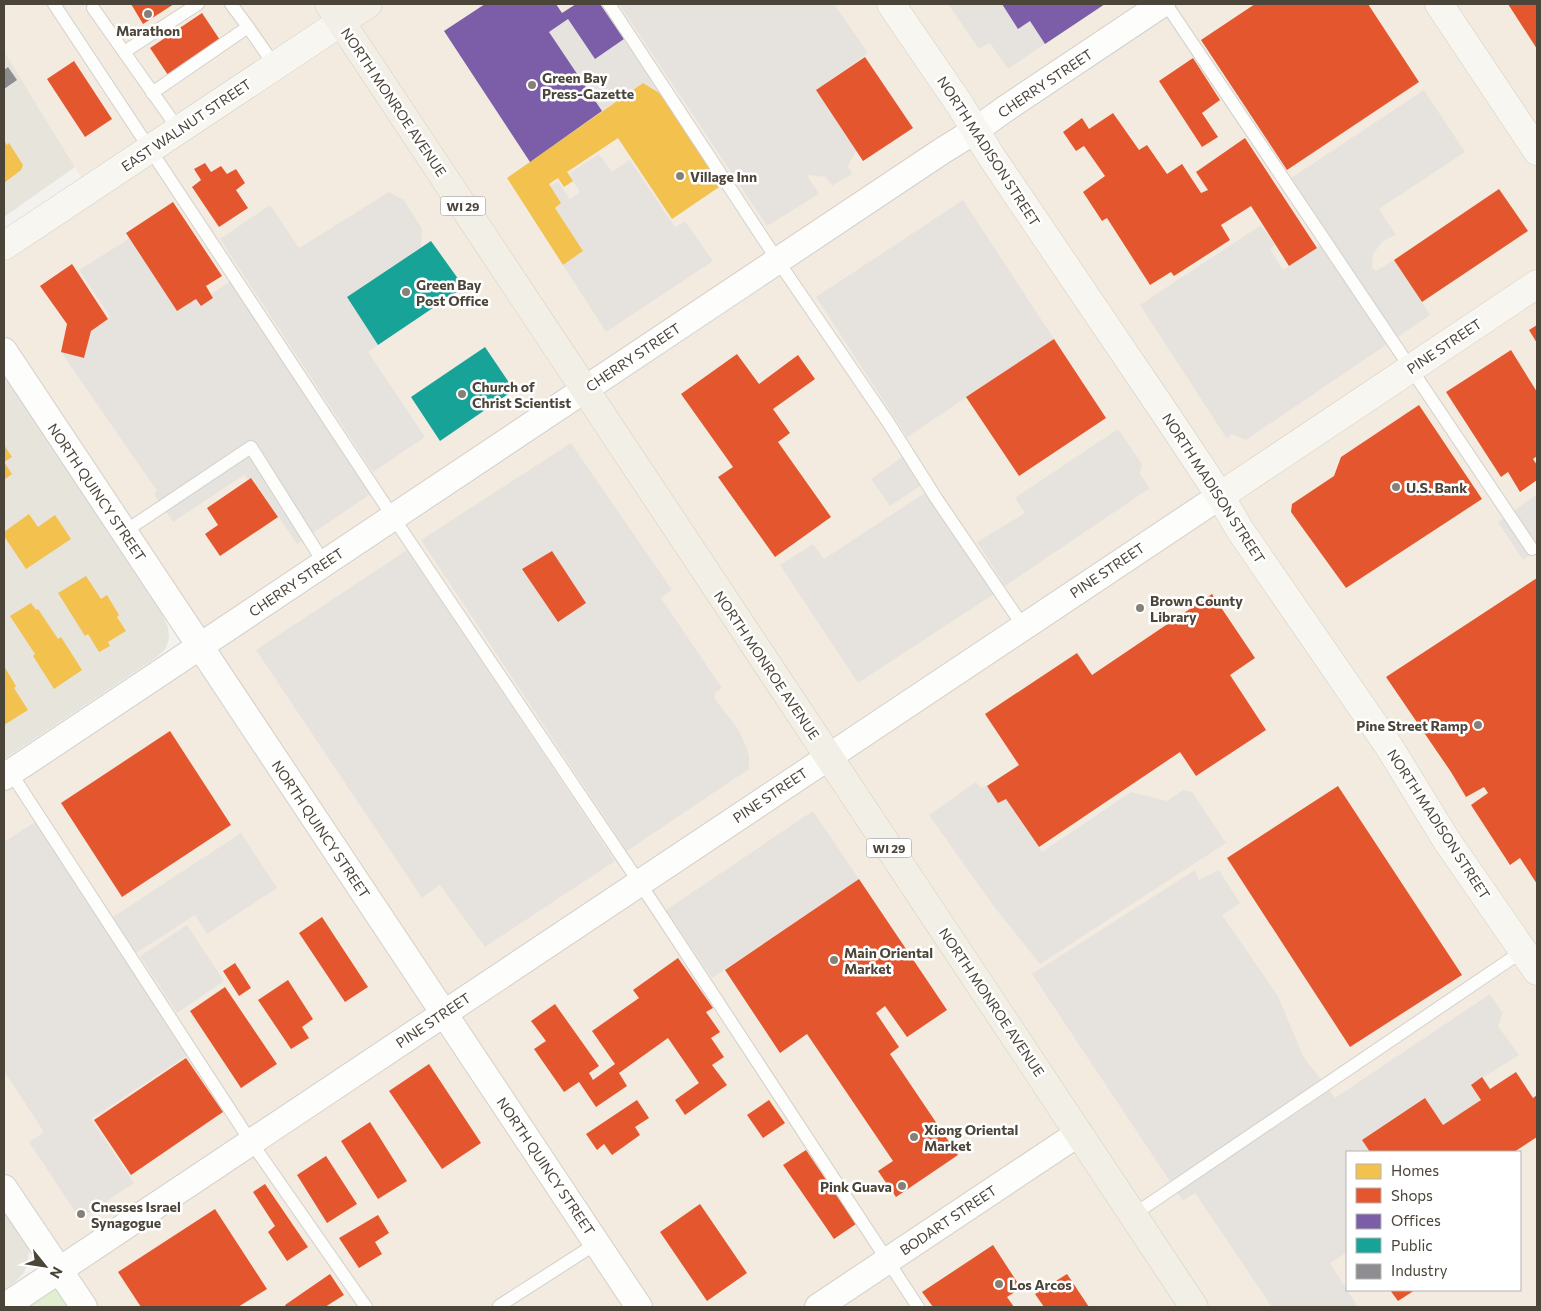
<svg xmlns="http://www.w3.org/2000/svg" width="1541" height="1311" font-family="Commissioner,sans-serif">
  <rect width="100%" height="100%" fill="#f4f2ee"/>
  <path fill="#e7e4dc" d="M4,51L75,167L4,217Z
    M4,374L162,614L168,627L169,638L166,648L157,657L4,759Z
    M4,1210L24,1240L29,1251L27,1265L23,1274L15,1282L4,1290Z"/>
  <path fill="#f3ebdf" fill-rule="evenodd" d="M4,4H1537V1307H84L4,1188V777L200,646L4,351V246L89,190L4,51ZM1347,1152H1520V1290H1347Z"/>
  <path fill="#e1eecf" d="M59,1270L84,1307H4Z"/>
  <path fill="#e6e3df" d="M619,4H834L868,53L816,90L856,151L848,166L852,174L832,186L826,177L807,175L819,194L767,226Z
    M948,4H1002L1018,28L1030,21L1045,44L1008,69L990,43L979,49Z
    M568,19L595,59L624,39L661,94L643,83L602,111L549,32Z
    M1424,90L1465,152L1379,209L1396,235L1383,241L1373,254L1372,267L1376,271L1394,260L1430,315L1246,440L1232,434L1227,439L1140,305L1261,225L1275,245L1270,249L1283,270L1331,238L1291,178Z
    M599,154L612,172L630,160L675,227L685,221L713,261L606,332L563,265L583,251L555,208L561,203L550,186L558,181L570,199L580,192L568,174Z
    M389,192L404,200L422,229L421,248L347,297L378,345L368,352L425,437L373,472L220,239L270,205L299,248Z
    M963,200L1054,339L907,437L816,297Z
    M130,238L177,311L196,299L201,306L213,298L211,294L231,281L372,493L297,544L252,478L248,480L244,475L173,522L154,494L157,491L61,352L84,358L91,331L110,317L79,270Z
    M1118,429L1142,464L1140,474L1150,488L1005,586L977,542L1025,513L1015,498Z
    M571,443L672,590L661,598L722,688L715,693V699L738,729L746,746L749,756V769L627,851L421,540Z
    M905,455L923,484L890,506L871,479Z
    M926,492L994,594L858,683L780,565L813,544L824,559Z
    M1537,494V551L1523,560L1498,522Z
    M407,550L615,861L485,947L440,885L422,898L256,650Z
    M976,782L981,788L987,786L998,803L1006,799L1042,852L1131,792L1167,801L1183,790L1192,792L1226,843L1040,964L995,908L929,815Z
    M813,811L859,879L712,978L666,910Z
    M35,822L189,1054L91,1119L134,1183L80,1219L29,1142L44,1132L4,1071V842Z
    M241,833L277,888L207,934L195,915L136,953L113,917Z
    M1195,870L1199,880L1219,870L1240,903L1222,915L1278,996L1303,1056L1335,1098L1490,994L1503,1013L1498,1026L1519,1055L1471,1085L1481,1100L1443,1125L1362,1140L1370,1152H1347V1252L1330,1263L1358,1307H1272L1195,1193L1183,1201L1032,974Z
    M187,925L224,981L177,1013L140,956Z"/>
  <path fill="#f2c14e" d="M643,83L661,94L722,185L672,219L618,138L567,172L573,181L564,187L558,178L549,184L561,203L555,208L583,251L563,265L507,178Z
    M4,140L7,145L9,143L23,165L21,170L4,183Z
    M4,445L12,457L4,462L12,474L4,480Z
    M29,514L38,527L55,515L71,539L26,569L4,536V532Z
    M86,576L101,599L107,595L119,615L117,617L126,631L108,642L110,646L99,652L88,634L85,636L58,593Z
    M31,603L36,610L38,609L58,639L61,637L82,670L54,689L33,656L35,654L10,616Z
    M4,666L16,686L14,688L28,710L4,725Z"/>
  <path fill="#e4572e" d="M131,4H174L143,24Z
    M1255,4H1368L1419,82L1287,170L1201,40Z
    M1508,4H1537V49Z
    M202,13L220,40L168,75L150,48Z
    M865,57L913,128L863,161L816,90Z
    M1193,58L1220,100L1202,113L1218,137L1202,147L1159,81Z
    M74,61L112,119L85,137L47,79Z
    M1113,113L1139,150L1147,145L1167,174L1182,164L1201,193L1208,190L1196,172L1245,138L1317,248L1289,266L1251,206L1221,225L1230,240L1174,276L1171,272L1150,285L1107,218L1102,221L1083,192L1105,176L1084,146L1076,151L1063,132L1082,118L1089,129Z
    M205,163L211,172L221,166L227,174L236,169L245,183L236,190L248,208L219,227L192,187L201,180L194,169Z
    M1499,189L1528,231L1422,302L1394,260Z
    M173,202L222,276L206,286L213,298L201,306L196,299L177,311L126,233Z
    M72,264L108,319L91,331L84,358L61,352L67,324L40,286Z
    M1537,325V343L1529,330Z
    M1054,339L1106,418L1019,476L966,397Z
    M1511,350L1537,392V456L1533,459L1537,465V480L1520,492L1508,472L1501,477L1446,392Z
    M737,354L759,384L798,355L815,379L773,409L790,433L778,442L831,517L775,557L718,477L733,467L681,394Z
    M1419,405L1482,499L1346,588L1291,512L1292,504L1334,476L1341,457Z
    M251,478L278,517L220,556L205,534L218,525L207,508Z
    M552,551L586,603L558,622L522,569Z
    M1537,578V884L1520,858L1510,865L1471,805L1488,793L1484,787L1466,797L1451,772L1386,677Z
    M1212,594L1255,658L1230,675L1266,730L1196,776L1180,752L1039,847L1006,799L998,803L987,786L1019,765L985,714L1077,653L1092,675Z
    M170,731L231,825L122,897L61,803Z
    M1338,786L1462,975L1350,1047L1227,858Z
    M859,879L947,1010L907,1037L885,1006L876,1013L899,1047L890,1054L958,1155L896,1197L878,1171L893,1161L807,1034L780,1053L725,970Z
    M322,917L368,987L345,1002L299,933Z
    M678,958L713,1008L706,1012L720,1032L711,1038L724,1057L712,1065L727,1085L685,1115L675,1100L699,1083L668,1038L619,1073L627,1086L596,1107L579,1082L564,1092L534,1049L546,1041L531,1021L555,1004L599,1066L589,1073L593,1080L615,1064L592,1031L639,998L633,990Z
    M235,963L251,988L239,996L223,971Z
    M288,980L313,1019L302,1027L309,1038L291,1049L258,1000Z
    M225,987L277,1064L241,1088L190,1011Z
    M186,1058L223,1112L131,1175L94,1120Z
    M429,1064L481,1143L442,1169L389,1091Z
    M1516,1072L1533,1098L1537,1095V1137L1514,1152H1370L1362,1140L1425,1098L1443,1125L1481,1100L1471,1085L1482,1077L1490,1089Z
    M637,1100L649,1118L635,1127L640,1135L612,1155L604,1144L597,1150L586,1134Z
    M769,1100L785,1123L763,1138L747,1115Z
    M370,1122L407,1181L378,1199L341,1141Z
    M806,1150L856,1224L834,1239L783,1165Z
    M326,1156L357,1204L327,1223L297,1175Z
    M265,1184L308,1247L287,1261L268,1232L275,1226L253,1192Z
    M700,1204L747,1273L707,1301L660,1232Z
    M215,1209L267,1289L238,1307H141L118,1272Z
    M378,1215L389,1233L375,1242L382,1254L359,1268L339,1238Z
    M993,1245L1021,1288L1007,1297L1014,1307H933L922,1292Z
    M330,1274L344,1295L325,1307H286L285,1305Z
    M1067,1274L1089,1307H1044L1035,1294Z
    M1390,1290H1415L1398,1301Z"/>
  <path fill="#7b5ea7" d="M485,4H556L562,13L576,4H600L624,39L595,59L568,19L549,32L602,111L530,162L444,31Z
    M1002,4H1105L1045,44L1030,21L1018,29Z"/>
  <path fill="#17a398" d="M431,241L464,287L378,345L347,297Z
    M485,347L514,390L440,441L411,397Z"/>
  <path fill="#8d8d92" d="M8,67L17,80L4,89V70Z"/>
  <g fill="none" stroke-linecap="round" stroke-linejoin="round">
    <defs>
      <path id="lane" d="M54,4L393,517L657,909L918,1307
        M609,4L778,261L888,422L936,498L1023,626
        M1166,4L1532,549
        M93,8L124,52
        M248,27L275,66
        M152,93L248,27L231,4
        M179,130L124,52L198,4
        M124,532L251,447L324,563
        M9,770L251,1142L366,1307
        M1133,1215L1524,950
        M499,1306L597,1243"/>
      <path id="street" d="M4,351L639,1307
        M4,777L942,151L976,130L1005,109L1162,4
        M4,1188L84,1307
        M4,1307L1220,496
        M818,1307L1079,1133"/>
      <path id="secondary" d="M891,4L960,105L991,156L1173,425L1220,496L1240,530L1388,745L1447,841L1537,971
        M1439,4L1537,151
        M4,246L341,22
        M1220,496L1537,284"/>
      <path id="primary" d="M329,4L1194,1307
        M341,22L368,4"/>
    </defs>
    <use href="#lane" stroke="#d2d0cb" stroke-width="14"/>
    <use href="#street" stroke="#d2d0cb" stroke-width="28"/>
    <use href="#secondary" stroke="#d3cfc5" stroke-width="29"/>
    <use href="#primary" stroke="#d6cebb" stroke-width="29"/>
    <use href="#lane" stroke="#fdfdfc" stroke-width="12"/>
    <use href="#street" stroke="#fdfdfc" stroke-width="26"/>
    <use href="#secondary" stroke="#f7f6f1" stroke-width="28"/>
    <use href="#primary" stroke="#f2efe6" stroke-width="28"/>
  </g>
  <g fill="#868178" stroke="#fff" stroke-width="2">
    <circle cx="148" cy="14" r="5"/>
    <circle cx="532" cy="85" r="5"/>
    <circle cx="680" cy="176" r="5"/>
    <circle cx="406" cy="292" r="5"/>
    <circle cx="462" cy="394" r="5"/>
    <circle cx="1396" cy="487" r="5"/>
    <circle cx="1140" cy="608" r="5"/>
    <circle cx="1478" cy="725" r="5"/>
    <circle cx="834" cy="960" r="5"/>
    <circle cx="914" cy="1137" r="5"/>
    <circle cx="902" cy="1186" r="5"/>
    <circle cx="81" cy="1214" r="5"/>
    <circle cx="999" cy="1284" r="5"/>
  </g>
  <g text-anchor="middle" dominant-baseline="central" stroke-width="5" stroke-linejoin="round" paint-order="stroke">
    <g fill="#fff" stroke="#817c74" stroke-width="1">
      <rect x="440.5" y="196.5" width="45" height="19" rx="4"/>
      <rect x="866.5" y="838.5" width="45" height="19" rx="4"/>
    </g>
    <g font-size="12" font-weight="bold" fill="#4b4439">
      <text x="463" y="206">WI 29</text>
      <text x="889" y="848">WI 29</text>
    </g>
    <g font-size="14" font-weight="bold" fill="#4b4439" stroke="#fff" text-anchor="start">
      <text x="148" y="30" text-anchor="middle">Marathon</text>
      <text x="542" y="77">Green Bay<tspan x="542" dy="16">Press-Gazette</tspan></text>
      <text x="690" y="176">Village Inn</text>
      <text x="416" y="284">Green Bay<tspan x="416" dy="16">Post Office</tspan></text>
      <text x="472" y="386">Church of<tspan x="472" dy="16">Christ Scientist</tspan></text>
      <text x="1406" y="487">U.S. Bank</text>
      <text x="1150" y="600">Brown County<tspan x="1150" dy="16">Library</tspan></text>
      <text x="1468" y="725" text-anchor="end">Pine Street Ramp</text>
      <text x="844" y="952">Main Oriental<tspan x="844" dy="16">Market</tspan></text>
      <text x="924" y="1129">Xiong Oriental<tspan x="924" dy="16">Market</tspan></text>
      <text x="892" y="1186" text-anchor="end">Pink Guava</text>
      <text x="91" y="1206">Cnesses Israel<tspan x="91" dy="16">Synagogue</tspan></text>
      <text x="1009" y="1284">Los Arcos</text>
    </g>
    <g font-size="14" fill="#4b4439" stroke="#fff">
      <text transform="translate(1045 83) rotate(-34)">CHERRY STREET</text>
      <text transform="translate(394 102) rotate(56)">NORTH MONROE AVENUE</text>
      <text transform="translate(186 125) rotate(-34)">EAST WALNUT STREET</text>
      <text transform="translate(989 151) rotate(57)">NORTH MADISON STREET</text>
      <text transform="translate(1444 346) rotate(-34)">PINE STREET</text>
      <text transform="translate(633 357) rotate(-34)">CHERRY STREET</text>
      <text transform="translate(1214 488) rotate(57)">NORTH MADISON STREET</text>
      <text transform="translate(97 492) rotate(56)">NORTH QUINCY STREET</text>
      <text transform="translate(1107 570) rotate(-34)">PINE STREET</text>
      <text transform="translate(296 582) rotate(-34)">CHERRY STREET</text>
      <text transform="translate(767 665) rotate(56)">NORTH MONROE AVENUE</text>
      <text transform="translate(770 795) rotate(-34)">PINE STREET</text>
      <text transform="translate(1439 824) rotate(57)">NORTH MADISON STREET</text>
      <text transform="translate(321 829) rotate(56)">NORTH QUINCY STREET</text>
      <text transform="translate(992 1002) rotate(56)">NORTH MONROE AVENUE</text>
      <text transform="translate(433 1020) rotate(-34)">PINE STREET</text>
      <text transform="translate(546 1166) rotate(56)">NORTH QUINCY STREET</text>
      <text transform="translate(948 1220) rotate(-34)">BODART STREET</text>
    </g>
  </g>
  <rect width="1541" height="1311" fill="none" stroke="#4b4439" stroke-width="10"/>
  <rect x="1346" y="1151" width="175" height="140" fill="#ffffff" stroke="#b7b4b0"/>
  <rect x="1356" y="1164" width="25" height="15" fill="#f2c14e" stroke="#b7b4b0"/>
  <text x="1391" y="1176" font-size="15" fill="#4b4439">Homes</text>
  <rect x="1356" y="1188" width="25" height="15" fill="#e4572e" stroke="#b7b4b0"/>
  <text x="1391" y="1201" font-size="15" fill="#4b4439">Shops</text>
  <rect x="1356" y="1214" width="25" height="15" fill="#7b5ea7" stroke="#b7b4b0"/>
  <text x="1391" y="1226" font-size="15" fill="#4b4439">Offices</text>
  <rect x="1356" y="1238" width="25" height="15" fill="#17a398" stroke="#b7b4b0"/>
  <text x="1391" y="1251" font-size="15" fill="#4b4439">Public</text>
  <rect x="1356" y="1264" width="25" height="15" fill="#8d8d92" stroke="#b7b4b0"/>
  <text x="1391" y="1276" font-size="15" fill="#4b4439">Industry</text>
  <g transform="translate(45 1266) rotate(120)" stroke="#ffffff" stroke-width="4" paint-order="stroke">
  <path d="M0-4L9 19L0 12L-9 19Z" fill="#4b4439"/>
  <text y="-8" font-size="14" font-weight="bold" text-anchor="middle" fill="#4b4439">N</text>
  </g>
</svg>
